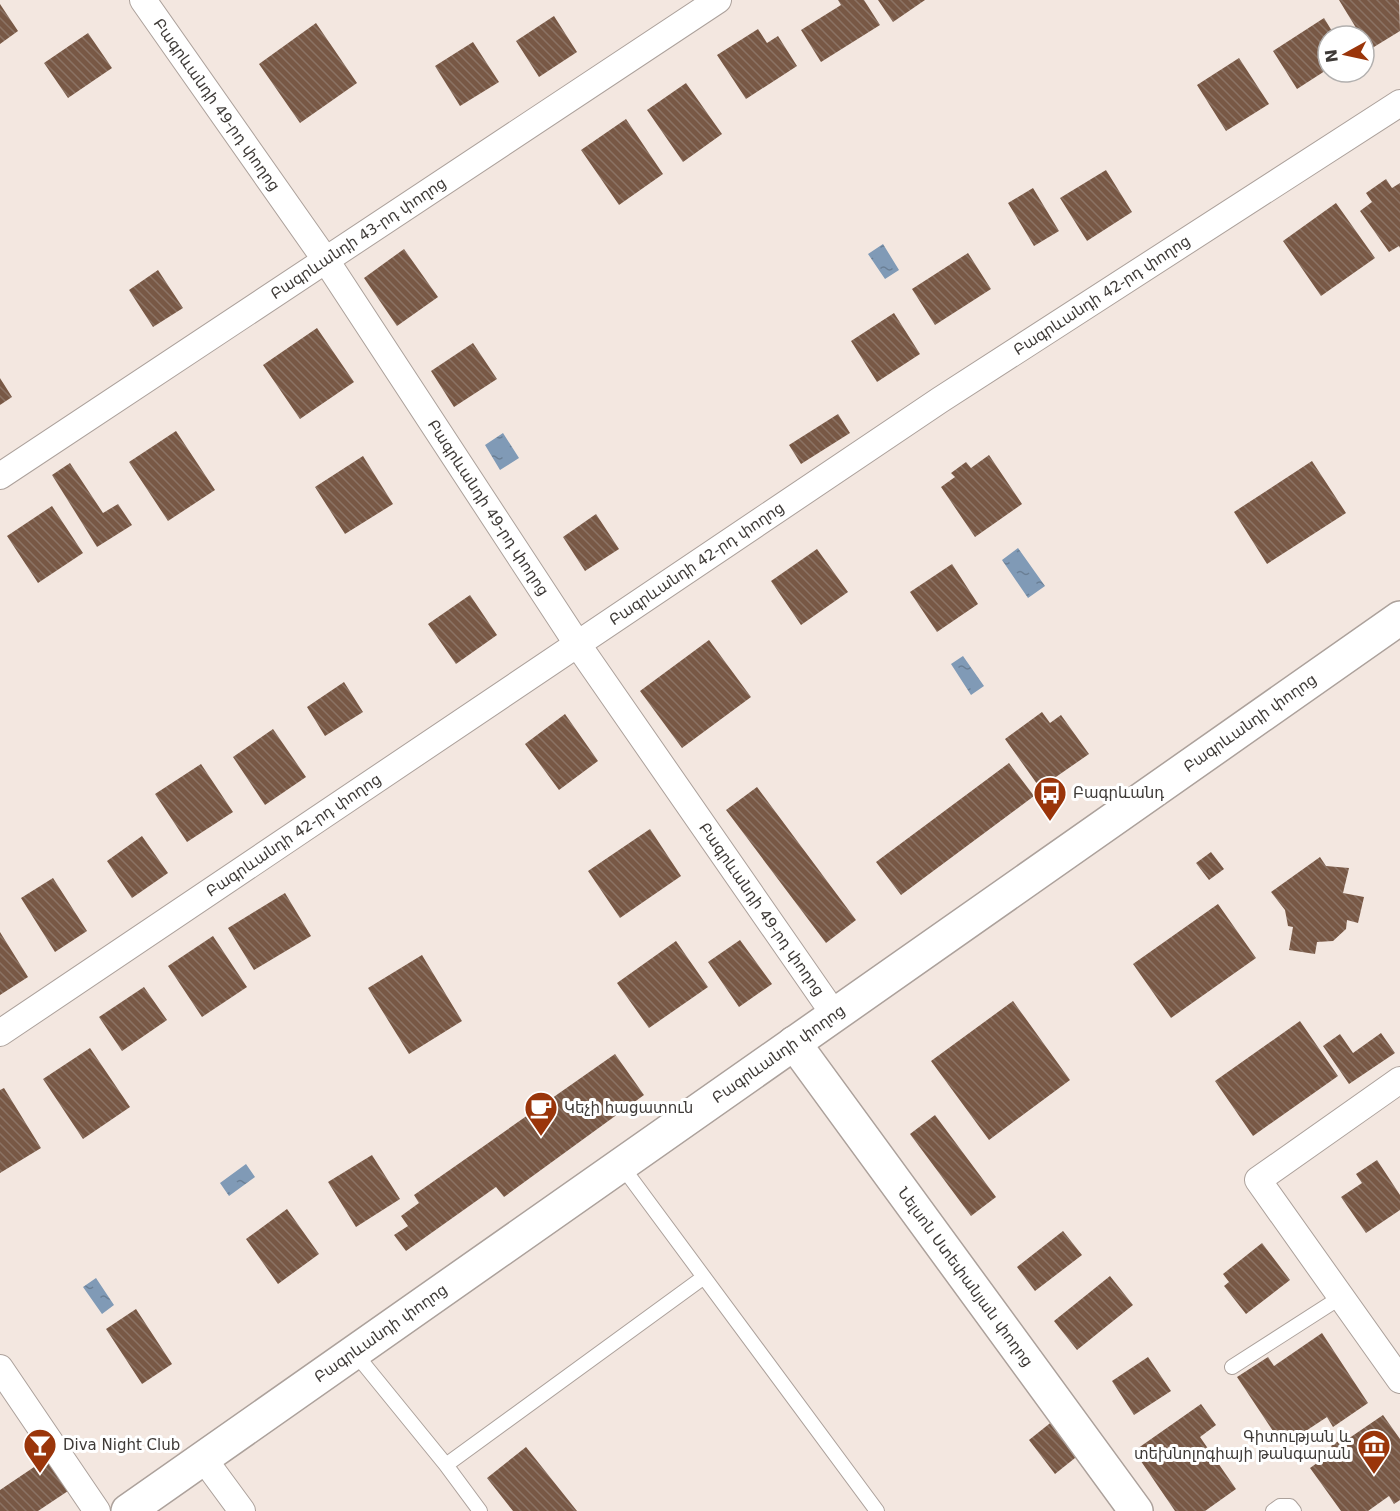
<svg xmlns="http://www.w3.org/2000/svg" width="1400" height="1511" font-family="'DejaVu Sans','Noto Sans Armenian',sans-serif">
  <defs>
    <pattern id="water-ripples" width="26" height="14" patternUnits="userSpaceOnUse" patternTransform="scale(1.5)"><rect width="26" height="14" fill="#809ab6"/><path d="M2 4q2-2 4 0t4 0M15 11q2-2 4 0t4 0" fill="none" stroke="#6a7f95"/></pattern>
    <pattern id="building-back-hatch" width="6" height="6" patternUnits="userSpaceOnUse" patternTransform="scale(1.5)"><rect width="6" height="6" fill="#785845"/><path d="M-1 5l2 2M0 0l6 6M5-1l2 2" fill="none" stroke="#8b7364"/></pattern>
  </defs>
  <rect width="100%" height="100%" fill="#f3e7e0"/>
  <path fill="url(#water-ripples)" d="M883,244L899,270L885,279L868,254Z
    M503,433L519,458L500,470L485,445Z
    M1018,548L1045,586L1028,598L1002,560Z
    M963,656L984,686L971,695L951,664Z
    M246,1164L255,1177L229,1196L220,1183Z
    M96,1278L114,1305L102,1314L83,1287Z"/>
  <path fill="url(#building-back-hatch)" d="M838,0H864L880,25L821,62L801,30L841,5Z
    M878,0H925L893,22Z
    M1339,0H1399L1400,31L1369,50L1364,36H1361Z
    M0,4L18,31L0,44Z
    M554,16L577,52L539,77L516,41Z
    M1324,18L1335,36H1328V69L1297,89L1273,51Z
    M316,23L357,83L300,123L259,64Z
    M758,29L767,43L778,36L797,66L746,99L717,55Z
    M88,33L112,68L68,98L44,63Z
    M473,42L499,82L460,106L435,66Z
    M1239,58L1269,104L1226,131L1197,85Z
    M686,83L722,134L683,162L647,110Z
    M626,119L663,174L619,205L581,150Z
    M1106,170L1132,212L1087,241L1060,198Z
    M1386,179L1392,188L1400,183V248L1399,246L1389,252L1360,211L1372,202L1366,193Z
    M1033,188L1059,231L1034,246L1008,203Z
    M1336,203L1375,258L1321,296L1283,241Z
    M404,249L438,297L397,326L364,278Z
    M968,253L991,289L935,325L912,289Z
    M158,270L183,308L153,327L129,290Z
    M894,313L920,354L877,382L851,341Z
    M317,328L354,382L300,419L263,365Z
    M473,343L497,379L454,407L431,371Z
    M0,378L12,397L0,405Z
    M838,414L850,433L801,464L789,445Z
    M176,431L215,490L168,521L129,462Z
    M989,455L1022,504L975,537L941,487L955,477L951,473L966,462L971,468Z
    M363,456L393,504L345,534L315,487Z
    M1312,461L1346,513L1267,564L1234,512Z
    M70,463L103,513L118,504L132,525L97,547L52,475Z
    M52,506L83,553L38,583L7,536Z
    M596,514L619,549L585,571L563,537Z
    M817,549L848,592L801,625L771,581Z
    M952,564L978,604L937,632L910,592Z
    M470,595L497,635L456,664L428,624Z
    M709,640L751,697L682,748L640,691Z
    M344,682L363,712L325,736L307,707Z
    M1042,712L1050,723L1061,715L1089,754L1040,788L1005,739Z
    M565,714L598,761L559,790L525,744Z
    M273,729L306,777L265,805L233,757Z
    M1009,763L1034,796L901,895L876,862Z
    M201,764L233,812L187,842L155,794Z
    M757,787L856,920L826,943L726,810Z
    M650,829L681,876L620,918L588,871Z
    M142,836L168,873L132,898L107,861Z
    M1211,852L1224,869L1209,880L1196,863Z
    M1320,857L1326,866L1349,868L1343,893L1364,897L1358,923L1347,920L1346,929L1333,941L1317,942L1315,954L1289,950L1293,927L1288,926L1285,910L1271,892Z
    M53,878L87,931L55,952L21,898Z
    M285,893L311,936L254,970L228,928Z
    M1218,904L1256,958L1171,1018L1133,964Z
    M0,932L28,977L0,995Z
    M213,936L247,987L202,1017L168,966Z
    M740,940L772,984L739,1007L708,962Z
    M676,941L708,987L649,1028L617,983Z
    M422,955L462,1021L409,1054L368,988Z
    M144,987L167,1020L122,1051L99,1017Z
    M1013,1001L1070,1080L989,1140L931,1061Z
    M1300,1021L1338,1076L1253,1136L1215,1081Z
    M1381,1033L1395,1053L1349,1084L1323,1046L1340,1034L1353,1053Z
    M90,1048L130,1107L83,1139L43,1079Z
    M615,1054L644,1095L504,1197L496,1187L406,1251L394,1235L408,1226L401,1216L419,1203L414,1195Z
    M4,1088L41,1148L0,1173V1090Z
    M935,1115L996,1197L971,1216L910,1134Z
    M372,1155L400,1199L356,1227L328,1182Z
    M1377,1160L1400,1195V1210L1366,1233L1341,1197L1362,1183L1356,1174Z
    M287,1209L319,1254L278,1284L246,1239Z
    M1063,1231L1082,1255L1035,1291L1017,1267Z
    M1262,1243L1290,1280L1246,1314L1224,1286L1229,1282L1223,1274Z
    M1110,1276L1133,1305L1077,1350L1054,1321Z
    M136,1309L172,1364L142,1384L106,1329Z
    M1322,1333L1368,1403L1333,1427L1327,1417L1283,1446L1237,1377L1268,1357L1274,1366Z
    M1148,1357L1171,1391L1134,1415L1112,1381Z
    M1201,1404L1216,1425L1200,1437L1236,1489L1205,1511H1175L1134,1451Z
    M1383,1415L1400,1439V1500L1394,1504L1389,1496L1368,1511H1341L1310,1468L1334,1451L1331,1446L1343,1438L1345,1441Z
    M1054,1420L1080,1454L1055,1474L1029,1440Z
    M526,1447L577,1511H513L487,1478Z
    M46,1459L68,1491L38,1511H0V1490Z"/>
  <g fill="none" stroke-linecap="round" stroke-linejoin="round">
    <defs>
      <path id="service" d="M621,1165L877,1511
        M354,1352L446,1465L480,1511
        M1232,1367L1341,1297
        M446,1465L704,1277
        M1273,1511L1280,1506H1290L1294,1511"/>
      <g id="minor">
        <path id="s1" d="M143,0L327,262L578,645L834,1014"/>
        <path id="s2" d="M0,476L718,0"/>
        <path id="s3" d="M0,1033L940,400L1400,103"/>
        <path d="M1400,1080L1258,1180L1400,1380"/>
        <path d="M0,1368L97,1511"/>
        <path d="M203,1458L242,1511"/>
      </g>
      <g id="tertiary">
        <path id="s4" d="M794,1043L1136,1511"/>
      </g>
      <g id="secondary">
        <path id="s5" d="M128,1511L1400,618"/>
      </g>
    </defs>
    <use href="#service" stroke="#aca19b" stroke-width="16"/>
    <use href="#minor" stroke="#aca19b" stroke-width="28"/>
    <use href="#tertiary" stroke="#aca19b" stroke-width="36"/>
    <use href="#secondary" stroke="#aca19b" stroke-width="36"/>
    <use href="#service" stroke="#fff" stroke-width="14"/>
    <use href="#minor" stroke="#fff" stroke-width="26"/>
    <use href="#tertiary" stroke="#fff" stroke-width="33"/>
    <use href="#secondary" stroke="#fff" stroke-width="33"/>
  </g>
  <defs>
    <symbol id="bus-pin" viewBox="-11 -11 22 30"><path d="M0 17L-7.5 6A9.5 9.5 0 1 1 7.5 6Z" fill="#9a350a" stroke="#fff"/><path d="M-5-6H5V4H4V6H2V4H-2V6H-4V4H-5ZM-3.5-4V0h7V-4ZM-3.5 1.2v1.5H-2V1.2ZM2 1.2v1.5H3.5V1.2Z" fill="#fff"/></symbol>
    <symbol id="cafe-pin" viewBox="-11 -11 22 30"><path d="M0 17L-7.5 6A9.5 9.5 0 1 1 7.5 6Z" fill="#9a350a" stroke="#fff"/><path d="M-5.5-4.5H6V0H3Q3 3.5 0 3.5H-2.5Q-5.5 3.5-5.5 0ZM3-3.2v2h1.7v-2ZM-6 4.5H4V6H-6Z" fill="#fff"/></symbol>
    <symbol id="bar-pin" viewBox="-11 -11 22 30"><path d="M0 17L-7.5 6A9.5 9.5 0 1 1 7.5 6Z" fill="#9a350a" stroke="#fff"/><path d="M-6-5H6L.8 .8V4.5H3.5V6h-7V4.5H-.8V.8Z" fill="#fff"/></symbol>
    <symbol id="museum-pin" viewBox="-11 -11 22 30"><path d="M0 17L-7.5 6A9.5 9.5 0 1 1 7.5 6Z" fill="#9a350a" stroke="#fff"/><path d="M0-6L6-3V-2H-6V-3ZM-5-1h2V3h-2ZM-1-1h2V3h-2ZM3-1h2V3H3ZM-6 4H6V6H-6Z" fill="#fff"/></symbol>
  </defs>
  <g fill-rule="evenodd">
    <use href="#bus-pin" x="1031" y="774" width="38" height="52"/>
    <use href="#cafe-pin" x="522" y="1089" width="38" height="52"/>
    <use href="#bar-pin" x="21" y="1426" width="38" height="52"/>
    <use href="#museum-pin" x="1355" y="1427" width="38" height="52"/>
  </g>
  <g text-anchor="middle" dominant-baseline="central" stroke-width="6" stroke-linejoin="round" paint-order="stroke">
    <g font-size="15" fill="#3e3a37" stroke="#fff">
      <text stroke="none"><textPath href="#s1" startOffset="128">Բագրևանդի 49-րդ փողոց</textPath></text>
      <text stroke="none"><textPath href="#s2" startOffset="430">Բագրևանդի 43-րդ փողոց</textPath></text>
      <text stroke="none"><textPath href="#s3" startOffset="1326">Բագրևանդի 42-րդ փողոց</textPath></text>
      <text stroke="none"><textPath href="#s1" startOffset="614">Բագրևանդի 49-րդ փողոց</textPath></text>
      <text stroke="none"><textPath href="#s3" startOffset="840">Բագրևանդի 42-րդ փողոց</textPath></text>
      <text stroke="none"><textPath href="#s5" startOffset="1371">Բագրևանդի փողոց</textPath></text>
      <text stroke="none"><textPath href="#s3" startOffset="354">Բագրևանդի 42-րդ փողոց</textPath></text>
      <text stroke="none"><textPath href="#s1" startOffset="1100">Բագրևանդի 49-րդ փողոց</textPath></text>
      <text stroke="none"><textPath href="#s5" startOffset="795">Բագրևանդի փողոց</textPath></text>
      <text stroke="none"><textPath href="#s4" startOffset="290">Նելսոն Ստեփանյան փողոց</textPath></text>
      <text stroke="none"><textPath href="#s5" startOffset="309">Բագրևանդի փողոց</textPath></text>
    </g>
    <g font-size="15" fill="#3e3a37" stroke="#fff" text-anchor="start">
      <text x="1073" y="793">Բագրևանդ</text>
      <text x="564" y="1108">Կեչի հացատուն</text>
      <text x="1351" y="1437" text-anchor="end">Գիտության և<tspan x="1351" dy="17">տեխնոլոգիայի թանգարան</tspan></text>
      <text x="63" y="1445">Diva Night Club</text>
    </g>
  </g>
  <g transform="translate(1346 54) rotate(262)"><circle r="28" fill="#ffffff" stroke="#b2b0af" stroke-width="1.5"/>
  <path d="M0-4.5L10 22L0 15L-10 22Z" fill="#9a350a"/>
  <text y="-9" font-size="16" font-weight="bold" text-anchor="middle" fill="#3e3a37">N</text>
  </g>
</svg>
